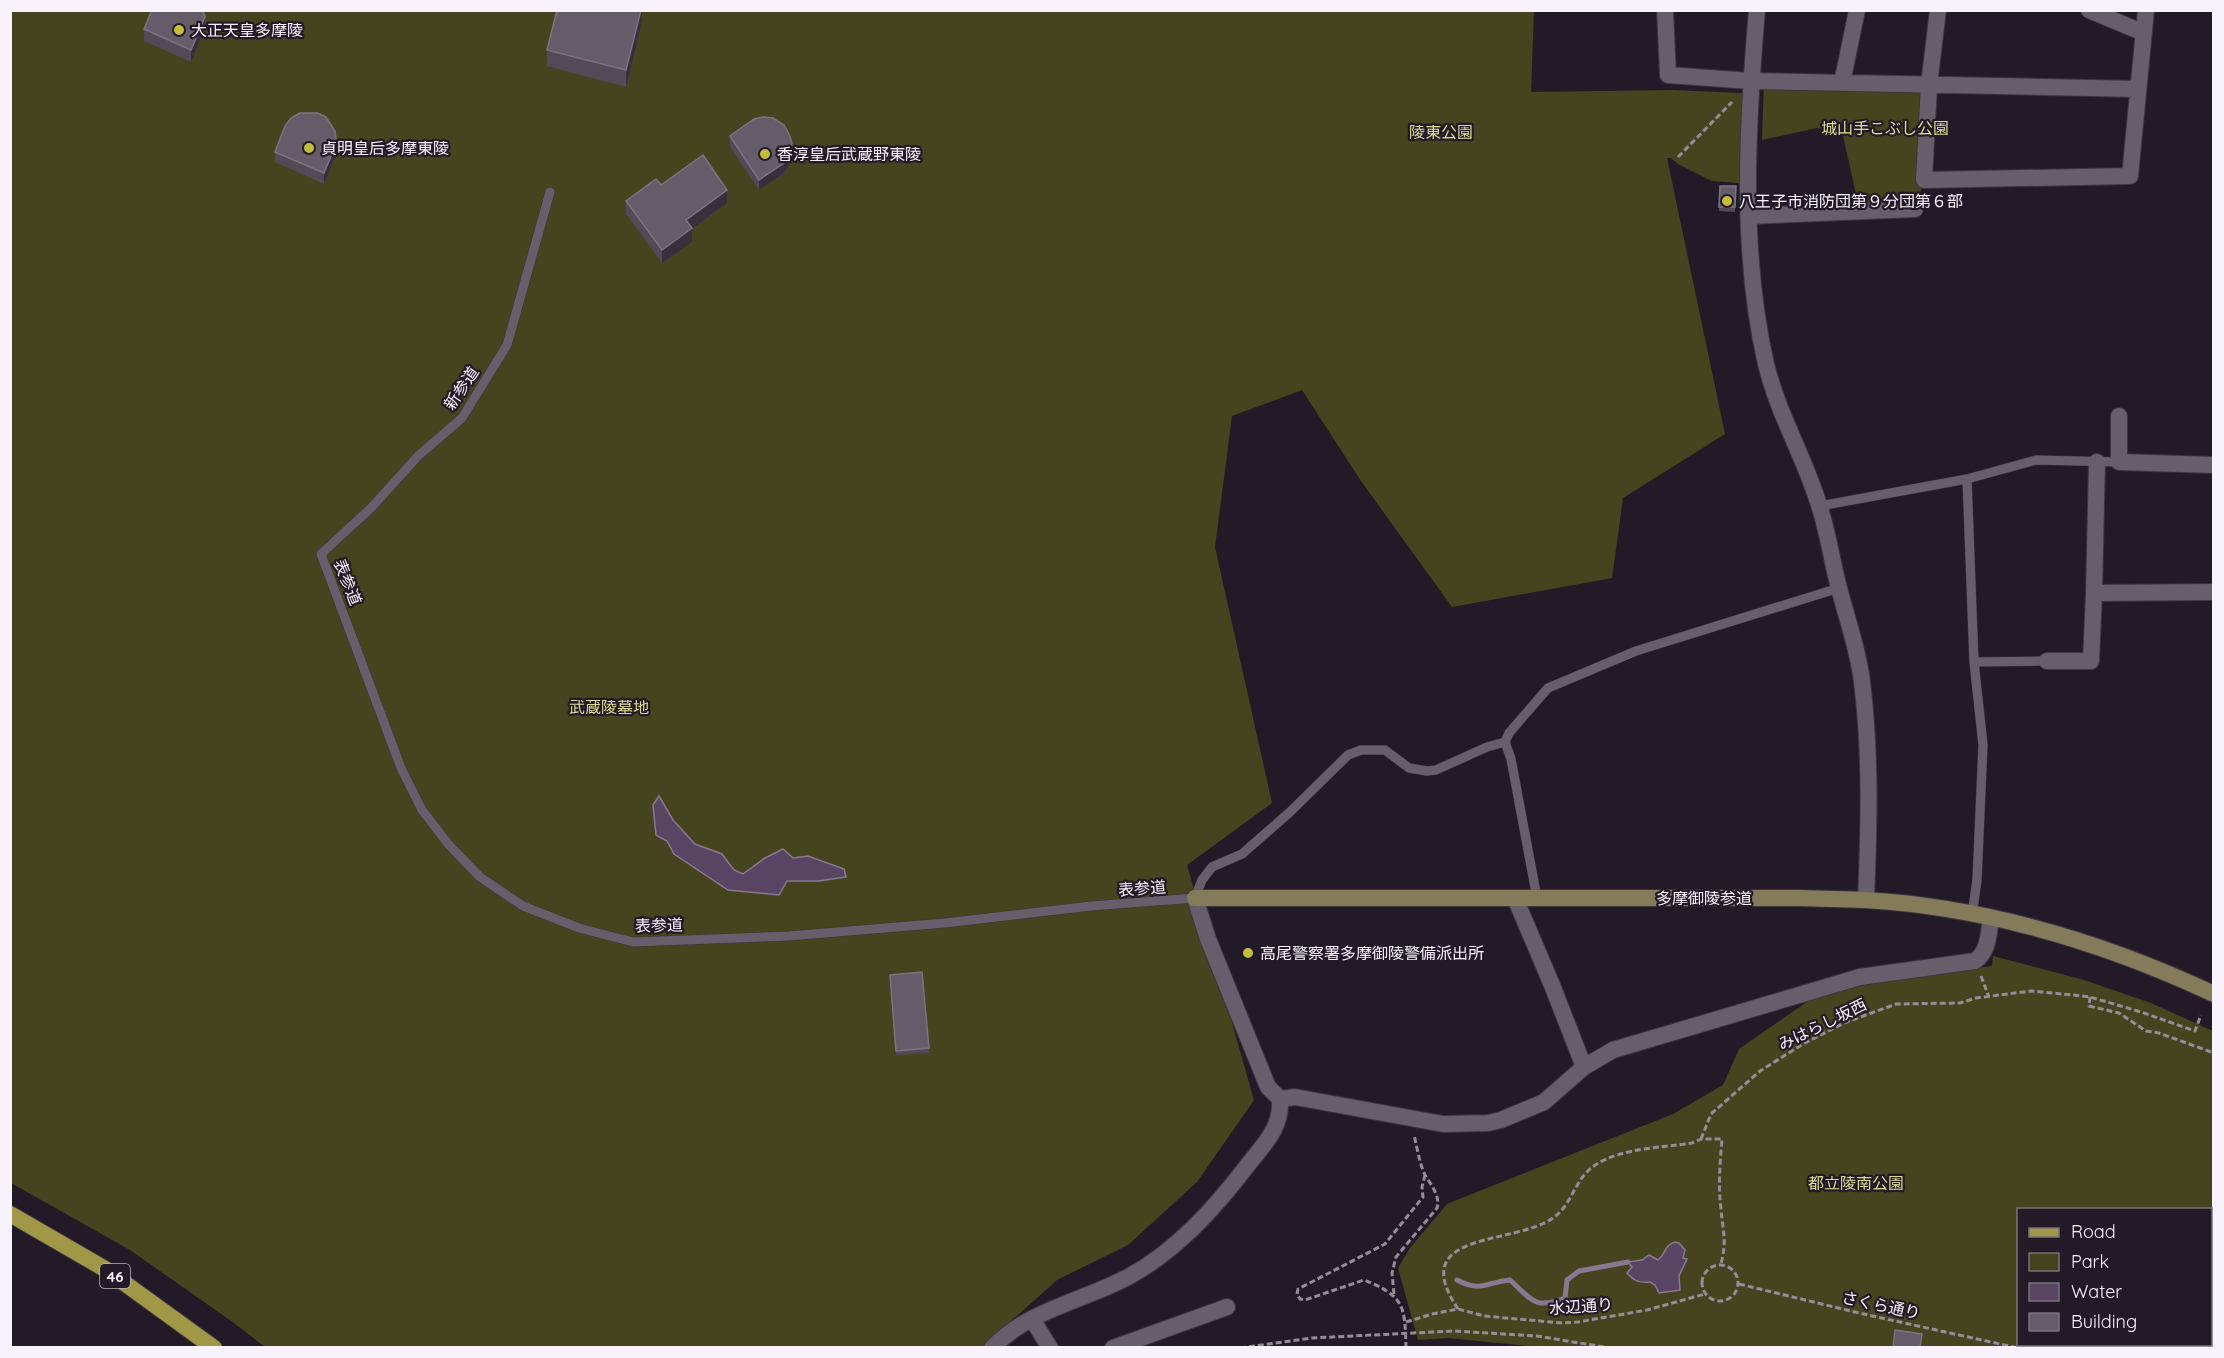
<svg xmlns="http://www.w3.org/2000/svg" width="2224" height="1358" font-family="Quicksand,'Noto Sans JP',sans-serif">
  <rect width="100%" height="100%" fill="#221b27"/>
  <path fill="#46441e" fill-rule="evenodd" d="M10,11H1534L1531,92L1672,90L1742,93L1739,183L1712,181L1678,164L1671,158H1667L1725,434L1623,498L1612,578L1452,607L1361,481L1302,390L1232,416L1215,547L1272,803L1187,865L1254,1100L1197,1182L1128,1245L1057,1280L982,1347H265L234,1323L130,1250L11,1183Z
    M1764,81L1929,85L1924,180L1915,209L1860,212L1842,131L1817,128L1762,140Z
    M1993,956L2084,980L2151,1003L2213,1031V1347L1549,1348L1448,1338L1418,1340L1398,1268L1410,1248L1447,1204L1673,1114L1723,1085L1739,1049L1811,999L1864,984L1992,966ZM2018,1210H2210V1344H2018Z"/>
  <path fill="#594464" stroke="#887891" stroke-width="1.5" d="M659,796L673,820L695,844L722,854L734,870L743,874L765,858L783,849L793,858L808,856L844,869L846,877L819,881H787L779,895L728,890L674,854L667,841L656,835L653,805Z
    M1675,1242L1679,1243L1685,1250L1683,1258L1687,1259L1679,1276L1680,1290L1659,1293L1655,1285L1650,1282C1639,1283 1634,1281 1627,1273L1632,1267L1628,1262L1642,1260L1649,1255L1658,1260C1666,1254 1664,1245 1675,1242Z"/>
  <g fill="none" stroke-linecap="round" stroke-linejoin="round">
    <path stroke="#887891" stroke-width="5" d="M1457,1280C1482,1293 1486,1282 1510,1280C1532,1300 1535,1310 1565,1298L1567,1280L1579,1271L1628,1262"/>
    <defs>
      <path id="service" d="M550,192L507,345L462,418L418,456L371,508L321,554L401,768L422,810L449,845L480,877L523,906L579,928L633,942L789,936L945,923L1091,906L1195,898L1202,880L1212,867L1242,854L1290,812L1348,755L1361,750H1385L1409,768L1427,771L1436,770L1487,747L1505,742
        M1967,479L1974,662L1983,745L1977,880L1972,915
        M1820,506L1967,479L2036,460L2119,462
        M1974,662L2047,661
        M1537,898L1511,759L1505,742L1509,733L1548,688L1636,651L1839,588"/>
      <path id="minor" d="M1665,10L1668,75L1751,81L2138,89
        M1938,10L1929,85L1924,180L2130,176L2146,10
        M2089,10L2144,33
        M1842,83L1857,10
        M1749,216L1915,209
        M2119,416V462L2214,465
        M2094,593L2097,462
        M2047,661H2091L2094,593L2214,592
        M1515,898L1552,985L1584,1067
        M1280,1099L1295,1097L1443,1124L1488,1123L1501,1120L1544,1102L1584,1067L1613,1050L1860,977L1975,961C1989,951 1988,935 1991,919
        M1032,1319L1050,1348
        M992,1348C1028,1310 1083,1301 1128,1277C1176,1251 1214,1209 1247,1166C1264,1144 1282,1128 1280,1099L1268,1087L1208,939L1195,898
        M1113,1348L1227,1307"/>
      <path id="tertiary" d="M1757,10C1747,126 1740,251 1766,364C1778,414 1804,456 1819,505C1827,529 1831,555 1837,580C1845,614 1858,647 1862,682C1871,754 1869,827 1866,900"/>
      <path id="secondary" d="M1195,898H1801C1822,899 1844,899 1865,900C1985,907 2105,943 2214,994"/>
      <path id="primary" d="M10,1214L105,1269L214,1348"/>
    </defs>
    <use href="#service" stroke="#3b353e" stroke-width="10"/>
    <use href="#minor" stroke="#3b353e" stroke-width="18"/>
    <use href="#tertiary" stroke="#3b353e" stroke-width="18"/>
    <use href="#secondary" stroke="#3b353e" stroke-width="18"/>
    <use href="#primary" stroke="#3b353e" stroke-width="18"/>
    <path stroke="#938d97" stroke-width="3" stroke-dasharray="6 3" stroke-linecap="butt" d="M1678,157L1732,102
      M1981,976L1989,997
      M2090,997L2089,1006L2119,1013L2146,1031L2159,1033L2214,1053
      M1701,1139L1711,1114L1760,1071L1803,1044L1844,1023L1896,1004L1960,1003L1976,998L2031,991L2073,995L2090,997L2141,1012L2195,1031L2201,1015
      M1702 1283a18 18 0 1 1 36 0a18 18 0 1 1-36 0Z
      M1739,1284L1859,1313L2018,1348
      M1394,1294L1392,1273L1396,1257L1437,1208C1441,1195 1429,1183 1424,1173C1419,1161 1417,1147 1414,1135
      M1458,1309C1405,1230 1513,1246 1553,1218C1569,1207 1573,1188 1585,1174C1607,1148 1660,1148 1692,1143L1701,1139H1722C1720,1163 1718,1186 1721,1209C1723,1233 1727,1240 1721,1264
      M1406,1322L1432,1314L1458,1309L1484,1316L1562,1323L1578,1322L1647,1310L1705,1294
      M1240,1348L1312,1338L1454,1331L1537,1336L1610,1348
      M1406,1348C1405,1305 1404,1296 1364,1280L1305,1300L1300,1299L1297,1294L1298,1289L1385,1244L1423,1197L1422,1187L1425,1175"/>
    <use href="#service" stroke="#675e6c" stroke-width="9"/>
    <use href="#minor" stroke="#675e6c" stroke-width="16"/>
    <use href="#tertiary" stroke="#675e6c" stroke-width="16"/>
    <use href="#secondary" stroke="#847b5a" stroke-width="16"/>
    <use href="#primary" stroke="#a09847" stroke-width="16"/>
  </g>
  <path fill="#524a57" d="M642,10V22L626,87L547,66V50Z
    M144,29H205L191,62L144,41Z
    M730,136L792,153L791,162L784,173L759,190L730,147Z
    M336,151L334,160L324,184L275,162V152Z
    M661,185L727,203L692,229V242L662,263L626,214V201Z
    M1720,186H1736L1735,212L1719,211Z
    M890,979L929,1048V1053L896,1055Z"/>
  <path fill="#382f3d" d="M641,10H642V22L626,87V70Z
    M205,17V29L191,62V50Z
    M336,140V151L334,160L324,184V173Z
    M792,143L791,162L784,173L759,190V180Z
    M727,190V203L692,229V242L662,263V250L686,220Z"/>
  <path fill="#645c69" stroke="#7b7380" stroke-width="1.5" d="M152,10H203L205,17L191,50L144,29Z
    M557,10H641L626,70L547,50Z
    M300,113H318L326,117L335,131L336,140L334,149L324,173L275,152L285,126L291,118Z
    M763,117L773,118L784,125L789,134L792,143L791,152L784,163L759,180L730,136L754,119Z
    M703,155L727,190L686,220L692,228L662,250L626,201L656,179L661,185Z
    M1720,186H1736L1735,207H1719Z
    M922,972L929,1048L896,1051L890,975Z
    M1895,1330L1922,1334L1920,1347H1893Z"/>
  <g fill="#c3bd3e" stroke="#221b27" stroke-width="2">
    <circle cx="179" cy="30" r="6"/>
    <circle cx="309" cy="148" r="6"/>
    <circle cx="765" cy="154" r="6"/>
    <circle cx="1727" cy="201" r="6"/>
    <circle cx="1248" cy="953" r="6"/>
  </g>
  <g text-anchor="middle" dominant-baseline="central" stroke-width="4.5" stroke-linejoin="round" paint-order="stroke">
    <rect fill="#221b27" stroke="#b7b2bb" stroke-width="1.5" x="100" y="1264" width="30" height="24" rx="4.5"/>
    <g font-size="15" font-weight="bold" fill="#f7f2fb">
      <text x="115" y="1276">46</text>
    </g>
    <g font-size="16" fill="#f7f2fb" stroke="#221b27" text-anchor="start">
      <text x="191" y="30">大正天皇多摩陵</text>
      <text x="321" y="148">貞明皇后多摩東陵</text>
      <text x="777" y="154">香淳皇后武蔵野東陵</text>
      <text x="1739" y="201">八王子市消防団第９分団第６部</text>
      <text x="1260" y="953">高尾警察署多摩御陵警備派出所</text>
    </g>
    <g font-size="16" fill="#ddda95" stroke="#221b27">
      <text x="1885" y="128">城山手こぶし公園</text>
      <text x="1441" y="132">陵東公園</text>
      <text x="609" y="707">武蔵陵墓地</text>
      <text x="1856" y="1183">都立陵南公園</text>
    </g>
    <g font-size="16" fill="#f7f2fb" stroke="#221b27">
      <text transform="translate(461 388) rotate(-56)">新参道</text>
      <text transform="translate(348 582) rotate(68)">表参道</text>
      <text transform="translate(1142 888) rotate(-4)">表参道</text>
      <text x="1704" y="898">多摩御陵参道</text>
      <text transform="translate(659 925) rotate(-1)">表参道</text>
      <text transform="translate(1822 1024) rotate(-26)">みはらし坂西</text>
      <text transform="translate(1881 1305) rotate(12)">さくら通り</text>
      <text transform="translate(1581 1306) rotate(-4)">水辺通り</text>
    </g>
  </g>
  <rect width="2224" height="1358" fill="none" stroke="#f7f2fb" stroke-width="24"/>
  <rect x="2017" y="1208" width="195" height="138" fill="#221b27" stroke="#77717c" stroke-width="1.5"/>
  <rect x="2029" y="1228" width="30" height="9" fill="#a09847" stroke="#77717c" stroke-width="1.5"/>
  <text x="2071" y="1238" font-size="18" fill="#f7f2fb">Road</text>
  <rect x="2029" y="1253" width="30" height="18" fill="#46441e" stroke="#77717c" stroke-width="1.5"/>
  <text x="2071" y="1268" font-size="18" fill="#f7f2fb">Park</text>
  <rect x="2029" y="1283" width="30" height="18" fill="#594464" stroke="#77717c" stroke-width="1.5"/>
  <text x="2071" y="1298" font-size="18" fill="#f7f2fb">Water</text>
  <rect x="2029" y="1313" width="30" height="18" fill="#645c69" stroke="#77717c" stroke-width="1.5"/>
  <text x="2071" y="1328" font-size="18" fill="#f7f2fb">Building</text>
</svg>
